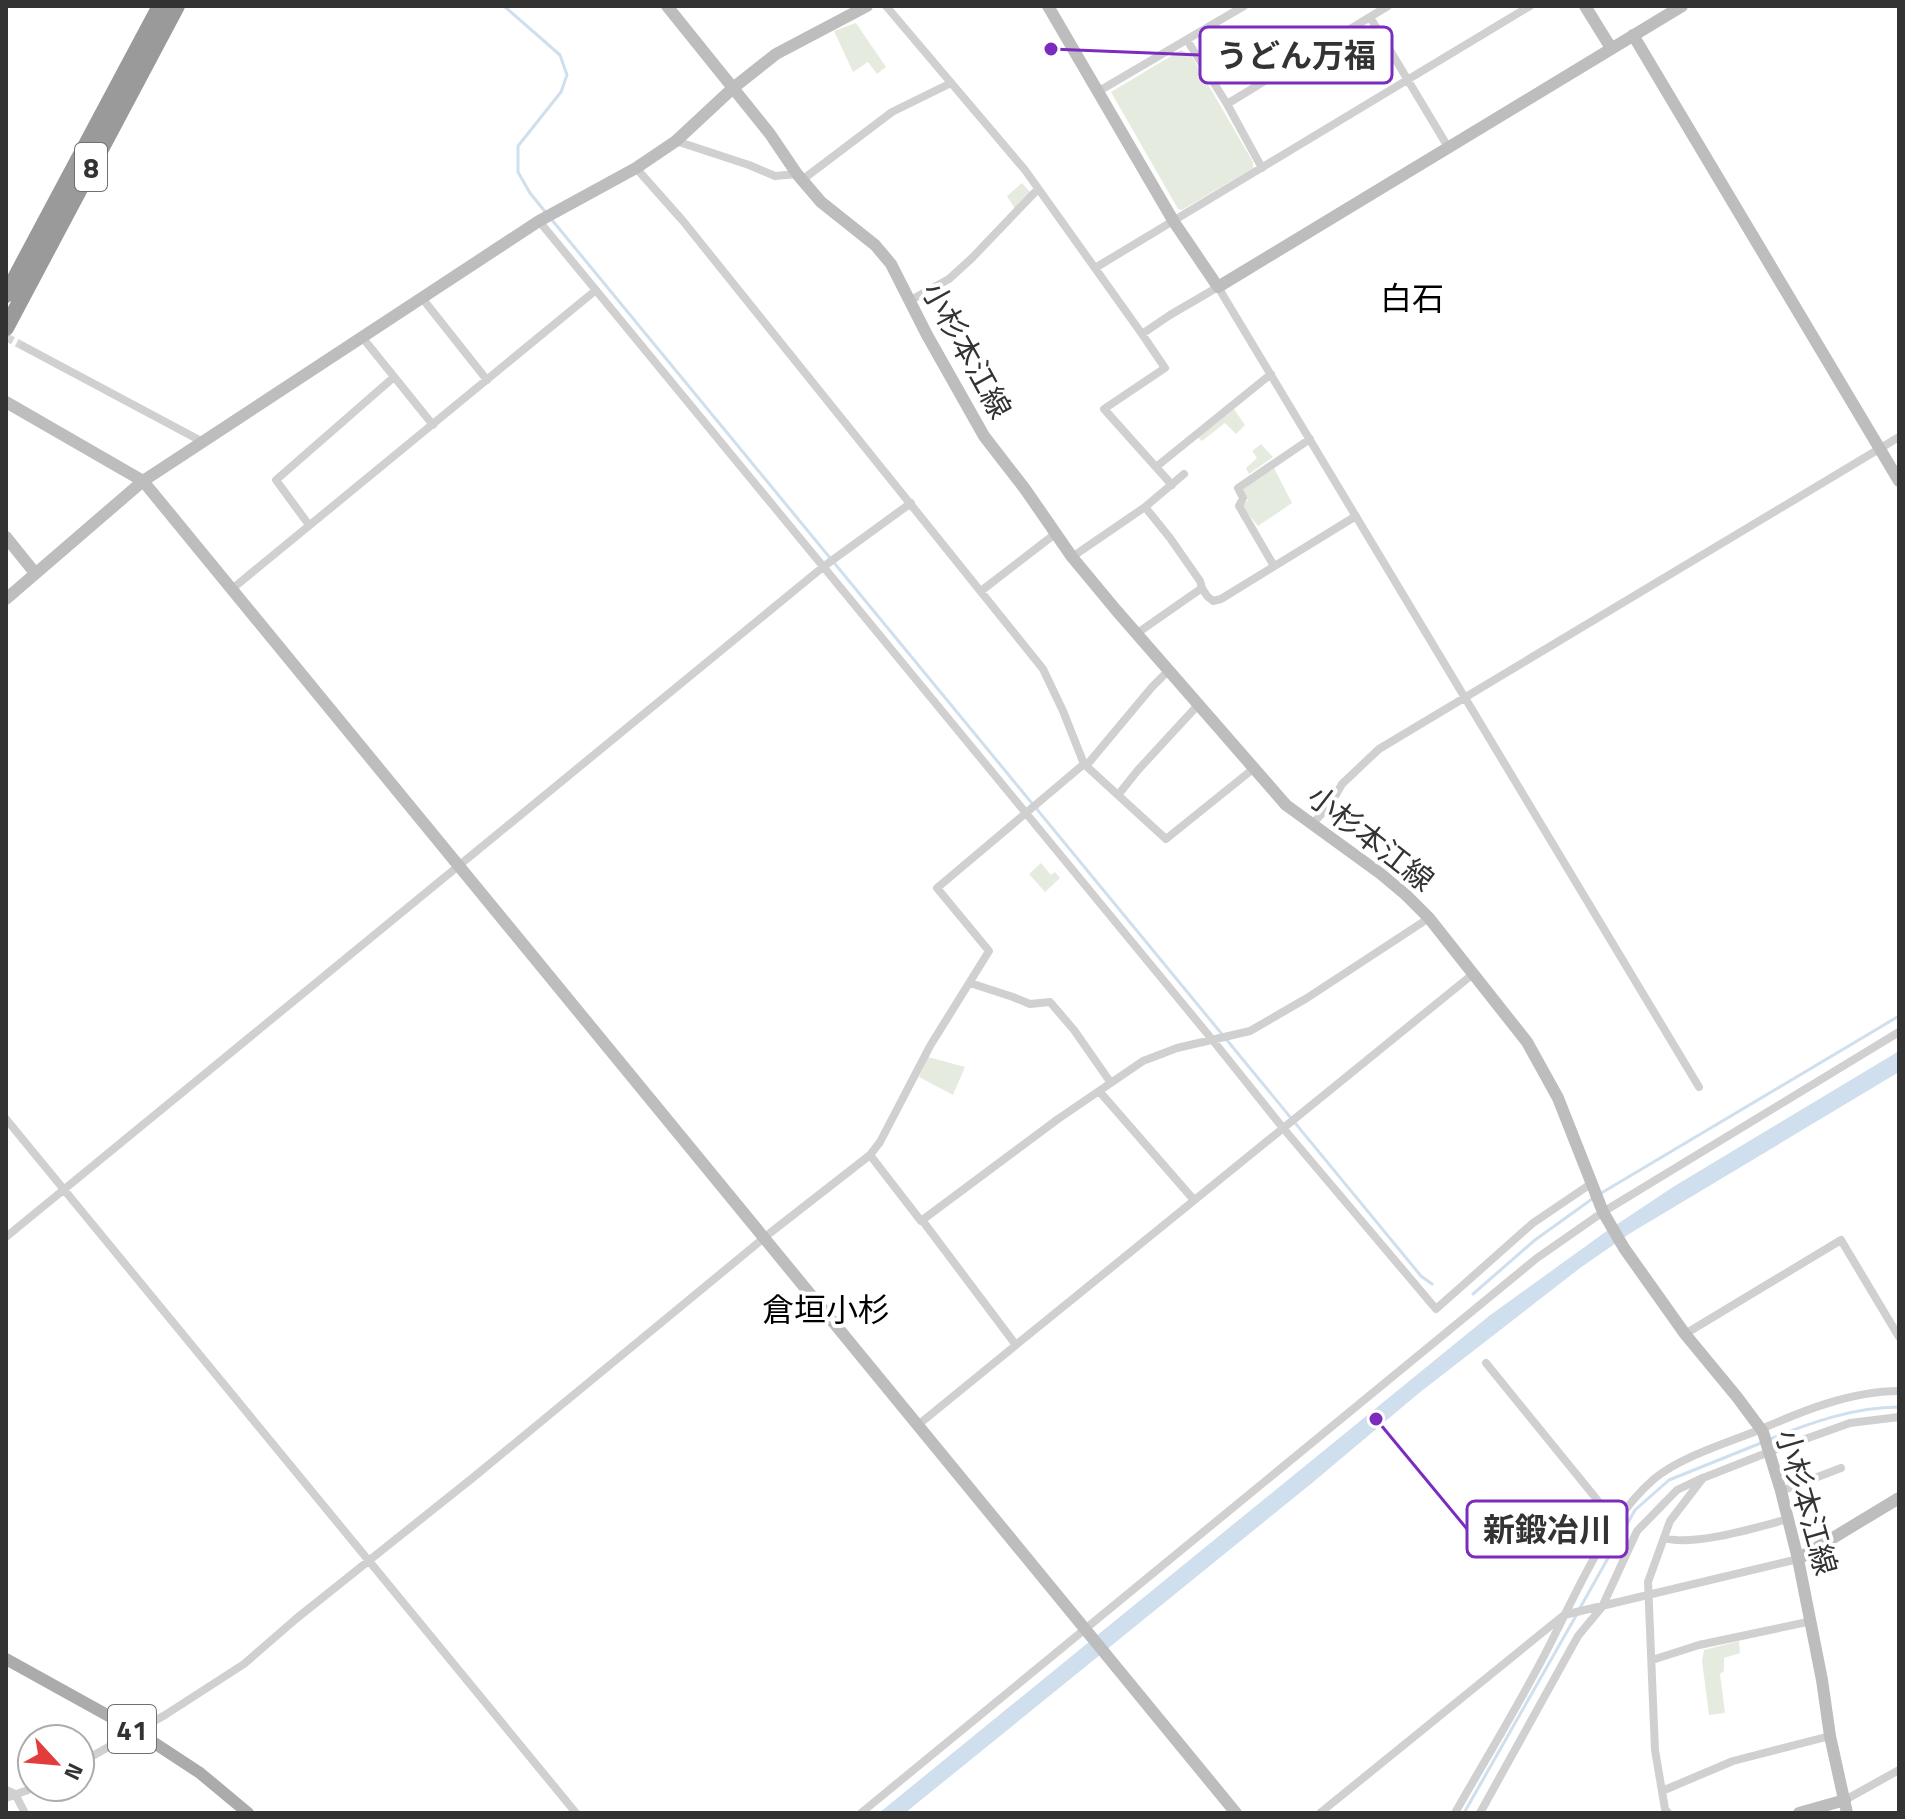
<svg xmlns="http://www.w3.org/2000/svg" width="1905" height="1819" font-family="'Titillium Web','Noto Sans JP',sans-serif">
  <rect width="100%" height="100%" fill="#fff"/>
  <path fill="#e5ecdf" d="M856,23L886,67L877,74L868,62L853,72L834,31Z
    M1181,50L1191,55L1253,162V168L1182,210L1178,209L1111,92Z
    M1022,183L1031,193L1015,209L1007,196Z
    M1234,409L1245,425L1236,434L1225,423L1202,441L1198,437Z
    M1261,444L1273,457L1249,474L1246,468L1257,458L1252,451Z
    M1274,468L1292,503L1258,526L1242,506L1248,500L1242,490Z
    M1041,863L1051,875L1055,872L1060,878L1045,892L1029,874Z
    M928,1057L965,1067L953,1095L919,1077Z
    M1739,1641L1740,1653L1724,1658V1671L1720,1674L1725,1713L1709,1715L1702,1661L1704,1650Z"/>
  <path fill="#cfdfed" d="M1899,1051V1072L1629,1234L1580,1268L1419,1393L1312,1483L905,1813H879L1489,1316L1604,1233L1673,1187Z"/>
  <g fill="none" stroke-linecap="round" stroke-linejoin="round">
    <path stroke="#cfdfed" stroke-width="3" d="M504,6L560,55L567,75L561,92L518,146V172L530,193L547,214
      M552,220L1421,1276L1432,1284
      M1598,1195L1899,1016
      M1473,1294L1535,1240L1592,1199
      M1768,1440C1809,1423 1854,1407 1899,1407
      M1580,1608L1635,1510L1669,1480L1761,1443
      M1464,1813L1577,1614"/>
    <path stroke="#d6d6d6" stroke-width="8" stroke-dasharray="8 4" stroke-linecap="butt" d="M6,337L23,346"/>
    <path stroke="#d0d0d0" stroke-width="8" d="M886,6L1025,170L1142,334L1170,315L1218,287L1699,1087
      M1370,17L1448,147
      M1187,40L1227,104L1262,168
      M1099,91L1244,6
      M1227,104L1388,6
      M676,141L749,165L775,176L797,174
      M636,168L683,221L1043,669L1063,711L1084,764L1166,839L1253,769
      M802,180L892,112L951,83
      M539,221L1215,1043L1283,1128L1436,1309L1533,1223L1592,1183
      M1095,268L1530,6
      M422,298L487,380
      M909,301L949,279L972,258L1038,189
      M1142,334L1165,368L1104,409L1172,485
      M362,337L433,425
      M23,346L203,442
      M1156,467L1271,374
      M1145,507L1184,474
      M309,525L276,480L394,377
      M1072,557L1145,507L1170,538L1200,581L1202,588
      M1274,566L1239,506L1243,498L1238,488L1310,439
      M232,589L596,290
      M981,591L1055,534
      M1136,634L1202,588L1207,596L1213,601L1221,599L1356,516
      M1086,766L1152,687L1168,671
      M1118,795L1138,770L1198,705
      M1312,824L1330,805L1342,784L1379,749L1899,437
      M970,983L1013,997L1030,1004L1050,1002L1074,1030L1111,1083
      M1099,1091L1194,1200
      M6,1119L576,1813
      M870,1155L921,1221L1058,1119L1143,1061L1177,1048L1250,1031L1307,998L1429,918
      M6,1237L823,567L911,503
      M1685,1334L1841,1240L1899,1337
      M1016,1345L1473,974
      M1486,1363L1616,1523
      M918,1425L1016,1345L922,1220
      M1781,1491L1841,1468
      M1664,1538C1693,1547 1758,1527 1788,1519
      M1652,1660L1699,1645L1812,1621
      M80,1763L165,1715L244,1664L297,1618L475,1476L770,1233L870,1155L880,1142L930,1046L989,951L937,888L1084,764
      M6,1790L15,1794L25,1813
      M1662,1791L1733,1761L1830,1736
      M6,1798L36,1787
      M1845,1800L1899,1770
      M861,1813L1537,1258L1603,1212L1899,1032
      M1320,1813L1564,1615L1798,1559
      M1455,1813C1485,1760 1517,1708 1545,1654C1575,1597 1605,1521 1654,1479C1680,1457 1727,1443 1759,1430C1802,1411 1851,1391 1899,1391
      M1480,1813L1578,1636L1602,1607L1637,1531L1677,1490L1702,1478
      M1668,1813L1665,1809L1655,1750L1648,1582L1670,1521L1703,1478L1769,1452L1850,1423L1899,1417"/>
    <path stroke="#bdbdbd" stroke-width="12" d="M667,6L770,134L797,174L821,202L875,245L891,264L927,335L984,436L1025,489L1072,557L1116,610L1286,805L1381,874L1406,895L1429,918L1527,1042L1558,1098L1603,1212L1624,1248L1685,1334L1737,1397L1763,1432L1781,1491L1798,1559L1822,1680L1830,1736L1847,1813
      M1048,6L1174,222L1218,287L1682,6
      M1585,6L1611,48
      M1633,35L1899,481
      M6,402L143,481L1236,1813
      M6,537L35,573
      M6,599L143,481L539,221L636,168L676,141L733,88L776,54L867,6
      M1798,1559L1899,1498
      M1799,1813L1845,1800"/>
    <path stroke="#ababab" stroke-width="12" d="M6,1659L136,1731L200,1773L248,1813"/>
    <path stroke="#9a9a9a" stroke-width="16" d="M6,295L160,6
      M6,328L177,6"/>
  </g>
  <g text-anchor="middle" dominant-baseline="central" stroke-width="8" stroke-linejoin="round" paint-order="stroke">
    <g fill="#fff" stroke="#707070" stroke-width="2">
      <rect x="75" y="143" width="32" height="48" rx="6"/>
      <rect x="108" y="1705" width="48" height="48" rx="6"/>
    </g>
    <g font-size="28" font-weight="bold" fill="#333">
      <text x="91" y="167">8</text>
      <text x="132" y="1729">41</text>
    </g>
    <g font-size="30" fill="#333" stroke="#fff">
      <text transform="translate(967 350) rotate(61)">小杉本江線</text>
      <text transform="translate(1371 838) rotate(38)">小杉本江線</text>
      <text transform="translate(1807 1502) rotate(74)">小杉本江線</text>
    </g>
    <g font-size="32" fill="#000" stroke="#fff">
      <text x="1412" y="298">白石</text>
      <text x="826" y="1309">倉垣小杉</text>
    </g>
  </g>
  <path fill="none" stroke="#7b2cbf" stroke-width="3" d="M1051 49L1200 55M1376 1419L1467 1529"/>
  <g fill="#7b2cbf" stroke="#fff" stroke-width="3">
    <circle cx="1051" cy="49" r="8"/>
    <circle cx="1376" cy="1419" r="8"/>
  </g>
  <g fill="#fff" stroke="#7b2cbf" stroke-width="3">
    <rect x="1200" y="27" width="192" height="56" rx="8"/>
    <rect x="1467" y="1501" width="160" height="56" rx="8"/>
  </g>
  <g font-size="32" text-anchor="middle" font-weight="bold" fill="#333">
    <text x="1296" y="67">うどん万福</text>
    <text x="1547" y="1541">新鍛冶川</text>
  </g>
  <rect width="1905" height="1819" fill="none" stroke="#333333" stroke-width="16"/>
  <g transform="translate(56 1763) rotate(116)"><circle r="38" fill="#ffffff" stroke="#adadad" stroke-width="2"/>
  <path d="M0-6L14 30L0 20L-14 30Z" fill="#e33c3b"/>
  <text y="-12" font-size="22" font-weight="bold" text-anchor="middle" fill="#333333">N</text>
  </g>
</svg>
